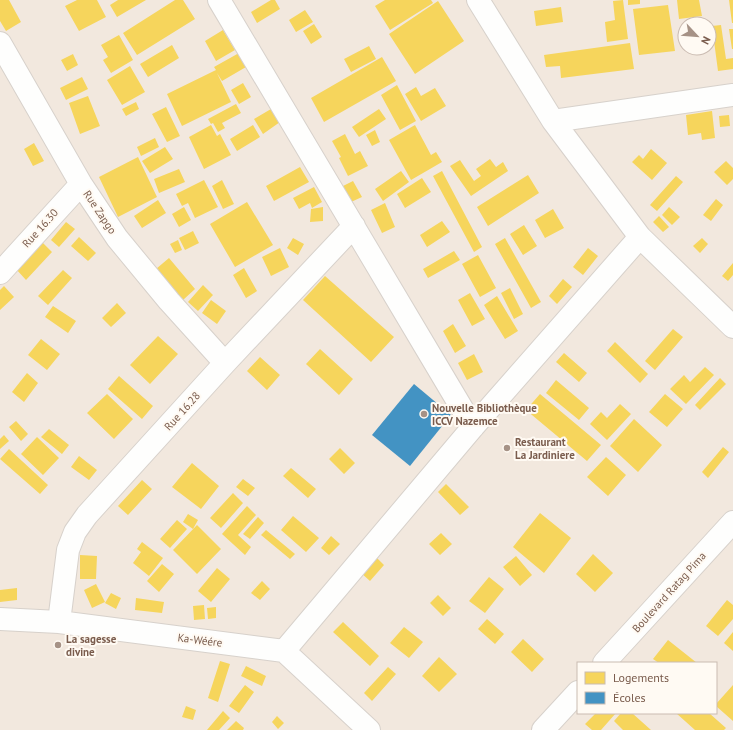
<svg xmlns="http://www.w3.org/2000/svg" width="733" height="730" font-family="'PT Sans',sans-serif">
  <rect width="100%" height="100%" fill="#f9f5f0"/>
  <path fill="#f2e8de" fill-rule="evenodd" d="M0,0H733V730H0ZM685,24H709V48H685ZM578,663H716V713H578Z"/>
  <path fill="#f6d55c" d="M0,0H9L21,22L6,31L0,21Z
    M77,0H97L106,17L79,31L65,6Z
    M118,0H146L117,17L110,5Z
    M175,0H183L195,19L137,55L123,33Z
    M271,0H275L280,9L257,23L251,12Z
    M385,0H431L433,3L390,30L375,6Z
    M623,0L628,39L607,42L605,22L615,20L613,1Z
    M628,0H640V4L628,5Z
    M677,0H699L702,16L679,19Z
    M729,0H733V23H732Z
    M438,1L464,41L415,74L389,34Z
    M668,5L675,51L639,55L633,9Z
    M561,7L563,22L536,26L534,11Z
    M305,10L313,22L296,32L289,20Z
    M314,24L322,37L311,44L303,31Z
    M721,25L726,59L733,58V69L718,71L712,26Z
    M729,29H733V49H732Z
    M223,30L235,50L216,61L205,41Z
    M119,35L133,60L111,73L103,60L108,57L101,45Z
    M630,43L634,69L561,78L560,66L546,67L544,55Z
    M172,45L179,58L148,77L140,64Z
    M369,46L376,59L351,72L344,59Z
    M239,53L246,67L222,81L217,73L231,102L182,126L167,94L216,70L214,67Z
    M73,54L78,65L67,71L61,60Z
    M382,57L396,81L324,122L311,98Z
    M130,66L145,92L122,105L107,80Z
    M82,77L88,89L66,100L60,88Z
    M243,83L251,97L239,104L231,90Z
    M397,85L416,121L400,130L381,95Z
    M416,87L421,96L435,88L446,106L421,121L405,94Z
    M88,96L100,126L80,134L69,103Z
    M136,102L139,109L126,116L122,109Z
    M236,104L241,113L222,123L225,128L218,132L213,123L211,124L208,119Z
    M166,107L180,136L167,142L152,114Z
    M271,109L280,122L263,134L254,119Z
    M379,109L386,119L359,137L352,127Z
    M712,111L715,138L702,140L701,133L688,135L686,115Z
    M729,115L730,126L720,127L719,116Z
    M211,125L217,136L220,134L231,155L204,169L189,137Z
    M253,125L260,137L237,151L230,139Z
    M415,125L431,155L436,152L442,162L411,180L389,140Z
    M375,130L380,142L372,146L366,135Z
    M345,134L355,154L360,151L368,166L348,176L339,158L341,157L332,141Z
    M155,138L159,147L141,156L137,147Z
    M34,143L44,161L33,166L24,149Z
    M165,147L173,159L150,173L142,161Z
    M651,149L667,163L652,180L632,162L639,155L643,159Z
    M138,157L157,197L118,217L99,177Z
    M490,159L496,167L503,162L508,171L471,196L450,166L460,160L474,181L481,176L476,169Z
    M726,161L733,168V179L727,185L714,172Z
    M300,167L309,182L274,201L266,186Z
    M179,169L185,182L159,193L154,179Z
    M401,171L409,182L383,201L375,189Z
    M442,171L482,247L474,252L433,176Z
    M528,175L539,193L488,226L477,207Z
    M676,176L683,182L657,211L650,205Z
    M422,178L431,192L405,208L397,194Z
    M204,180L218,207L195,218L188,203L182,206L176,194Z
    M222,180L234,204L223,209L212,186Z
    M353,181L362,197L351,202L343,186Z
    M314,187L322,202L312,208L310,203L299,209L293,198Z
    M716,199L723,205L711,221L703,215Z
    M158,200L166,213L142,228L134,216Z
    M247,202L273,245L235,267L210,224Z
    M385,203L395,227L382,233L371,210Z
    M184,207L191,220L179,227L172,214Z
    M323,207V221L310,222L311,209Z
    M669,207L680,217L672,225L662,215Z
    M553,209L564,228L545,238L535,220Z
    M659,216L669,227L663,232L653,222Z
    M442,221L450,232L427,247L420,235Z
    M66,222L75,229L59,247L51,240Z
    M524,225L537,246L523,255L510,234Z
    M193,231L199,243L185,250L179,238Z
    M79,237L96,253L88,261L71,246Z
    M293,238L304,244L298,255L287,248Z
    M505,238L541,302L531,308L495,244Z
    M702,238L708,244L700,253L693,246Z
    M178,240L182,250L175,253L170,244Z
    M42,242L52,252L26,280L16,269Z
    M280,248L289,267L271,276L262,257Z
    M588,248L598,256L583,275L573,267Z
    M454,251L460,260L428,278L423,269Z
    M478,255L496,288L480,297L462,264Z
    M169,258L195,289L183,300L156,269Z
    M733,263V275L728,281L722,276Z
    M244,268L257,291L246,298L233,275Z
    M63,270L72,278L48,305L38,296Z
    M325,276L394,337L371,362L303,300Z
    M563,279L572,287L557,304L549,296Z
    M203,285L213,295L198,311L188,302Z
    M4,286L14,297L0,310V290Z
    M510,288L523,314L514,319L501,293Z
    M470,293L485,319L472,326L458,300Z
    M497,296L518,331L505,339L484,305Z
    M211,300L226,311L217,324L202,313Z
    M117,303L126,313L111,327L102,318Z
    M53,306L76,321L68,333L45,317Z
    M453,324L466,346L455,353L443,331Z
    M673,329L683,337L655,370L645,361Z
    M158,336L178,354L150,384L130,365Z
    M41,339L60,354L47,370L28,355Z
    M615,342L648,374L640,383L607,351Z
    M320,349L353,379L339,395L306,364Z
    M564,353L587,373L579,382L556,362Z
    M474,354L483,372L467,380L458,363Z
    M260,357L280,375L267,390L247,371Z
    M705,367L714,375L686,404L670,389L684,375L690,382Z
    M27,373L38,383L24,402L12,392Z
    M119,376L153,406L142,419L108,389Z
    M720,378L726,384L700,410L695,405Z
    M556,380L589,408L579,420L546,393Z
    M107,394L133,419L114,439L87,413Z
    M540,394L601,445L587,461L526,410Z
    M665,394L683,409L667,427L649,412Z
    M620,404L631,414L607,440L590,424L601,412L607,418Z
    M634,419L662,445L638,472L610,446Z
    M16,421L28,434L21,441L9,427Z
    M49,429L69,445L62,454L41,437Z
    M4,435L9,441L0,449V439Z
    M37,437L59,458L43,475L21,454Z
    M723,447L729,452L708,478L702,472Z
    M340,448L355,463L344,474L329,459Z
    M9,449L48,485L40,494L0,459Z
    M79,456L97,470L89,480L71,467Z
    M606,457L626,475L608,496L587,477Z
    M192,463L219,486L201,509L172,487Z
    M291,468L316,489L308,498L283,476Z
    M243,479L255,488L248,496L236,487Z
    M142,480L152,489L128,515L118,506Z
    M446,484L469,507L460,515L438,492Z
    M233,493L243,503L221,528L210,518Z
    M247,506L256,515L238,535L251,547L245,555L222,534Z
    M540,513L571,538L544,573L513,547Z
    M188,514L198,520L193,529L183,522Z
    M293,516L319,538L306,552L281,530Z
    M258,517L264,523L250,539L243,534Z
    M177,520L187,529L170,548L160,539Z
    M197,525L221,549L197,574L173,550Z
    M266,530L295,554L290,559L261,535Z
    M441,533L452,544L440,555L429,544Z
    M331,536L340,544L329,555L321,548Z
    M142,542L163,558L149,576L133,563L141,552L137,549Z
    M593,554L613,573L595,592L576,574Z
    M80,555L97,556L96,579H80Z
    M375,556L384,565L370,581L360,572Z
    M516,556L532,575L520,586L503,567Z
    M162,564L174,574L159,592L147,581Z
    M217,568L230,579L211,602L198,591Z
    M489,577L504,589L485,613L469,601Z
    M262,581L270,589L260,600L251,593Z
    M96,584L105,602L92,608L84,590Z
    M17,588V600L0,602V590Z
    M111,593L121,598L116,609L105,603Z
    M438,595L451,608L443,616L430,603Z
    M136,598L164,602L162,613L135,610Z
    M727,600L733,605V619L718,636L706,626Z
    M204,605L205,619L194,620L193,606Z
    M216,607V618L208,619L207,608Z
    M487,619L504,634L495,644L478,629Z
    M343,622L379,656L370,666L333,632Z
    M404,627L423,642L409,658L390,643Z
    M733,632V651L724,643Z
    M523,639L544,659L532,672L511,652Z
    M668,640L697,663H659L653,659Z
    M439,657L457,674L439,692L422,676Z
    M220,661L230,664L218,702L208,698Z
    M246,666L266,676L262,686L241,676Z
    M388,667L396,674L372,701L364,693Z
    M245,685L254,692L239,713L229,706Z
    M733,685V721L716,706V704Z
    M186,706L196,710L193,720L182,717Z
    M223,711L230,718L219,730H207Z
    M596,713H616L601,730H592L585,724Z
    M621,713H632L651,730H623L614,721Z
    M676,713H709L726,728L724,730H695Z
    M277,716L284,723L278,729L272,722Z
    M236,721L244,728L243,730H227Z"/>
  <path fill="#4393c3" d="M414,384L451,415L410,466L372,435Z"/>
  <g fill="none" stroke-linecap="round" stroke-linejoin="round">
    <defs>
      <path id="minor" d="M219,0L473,427
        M478,0L553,121L640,237L733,327
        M0,43L81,184L117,238L169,301L225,363
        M553,121L733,95
        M0,273L81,184
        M0,619L59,622L284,651L369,730
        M59,622L68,550L75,532L87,515L225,363L354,226
        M284,651L473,427L640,237
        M604,663L733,522
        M543,730L578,692"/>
    </defs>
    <use href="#minor" stroke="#d7d1cb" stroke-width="24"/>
    <use href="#minor" stroke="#fefefd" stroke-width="22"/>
  </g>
  <g fill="#a69286" stroke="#fffaf3" stroke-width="1.5">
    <circle cx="424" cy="414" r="4"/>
    <circle cx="507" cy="448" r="4"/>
    <circle cx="58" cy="645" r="4"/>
  </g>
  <g text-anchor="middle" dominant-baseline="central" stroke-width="4" stroke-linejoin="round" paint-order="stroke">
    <g font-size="11" fill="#7a5c4d" stroke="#fffaf3">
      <text transform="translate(100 212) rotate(56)">Rue Zapgo</text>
      <text transform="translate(40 228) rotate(-48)">Rue 16.30</text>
      <text transform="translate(182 411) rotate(-48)">Rue 16.28</text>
      <text transform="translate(669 592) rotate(-48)">Boulevard Ratag Pima</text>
      <text transform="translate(200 640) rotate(7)">Ka-Wéére</text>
    </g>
    <g font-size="11" font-weight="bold" fill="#7a5c4d" stroke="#fffaf3" text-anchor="start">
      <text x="432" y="408">Nouvelle Bibliothèque<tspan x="432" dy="13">ICCV Nazemce</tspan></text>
      <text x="515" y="442">Restaurant<tspan x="515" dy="13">La Jardiniere</tspan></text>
      <text x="66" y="639">La sagesse<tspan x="66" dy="13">divine</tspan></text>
    </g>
  </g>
  <rect x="577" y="662" width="140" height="52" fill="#fffaf3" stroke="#cabbb1"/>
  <rect x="585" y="672" width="20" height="12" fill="#f6d55c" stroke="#cabbb1"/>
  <text x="613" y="682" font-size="12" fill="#7a5c4d">Logements</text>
  <rect x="585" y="692" width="20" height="12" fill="#4393c3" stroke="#cabbb1"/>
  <text x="613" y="702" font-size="12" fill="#7a5c4d">Écoles</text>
  <g transform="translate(697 36) rotate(116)"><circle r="19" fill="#fffaf3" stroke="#cabbb1"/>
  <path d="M0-3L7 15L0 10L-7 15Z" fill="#a69286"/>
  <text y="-6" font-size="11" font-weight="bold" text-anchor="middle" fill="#7a5c4d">N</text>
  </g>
</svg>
